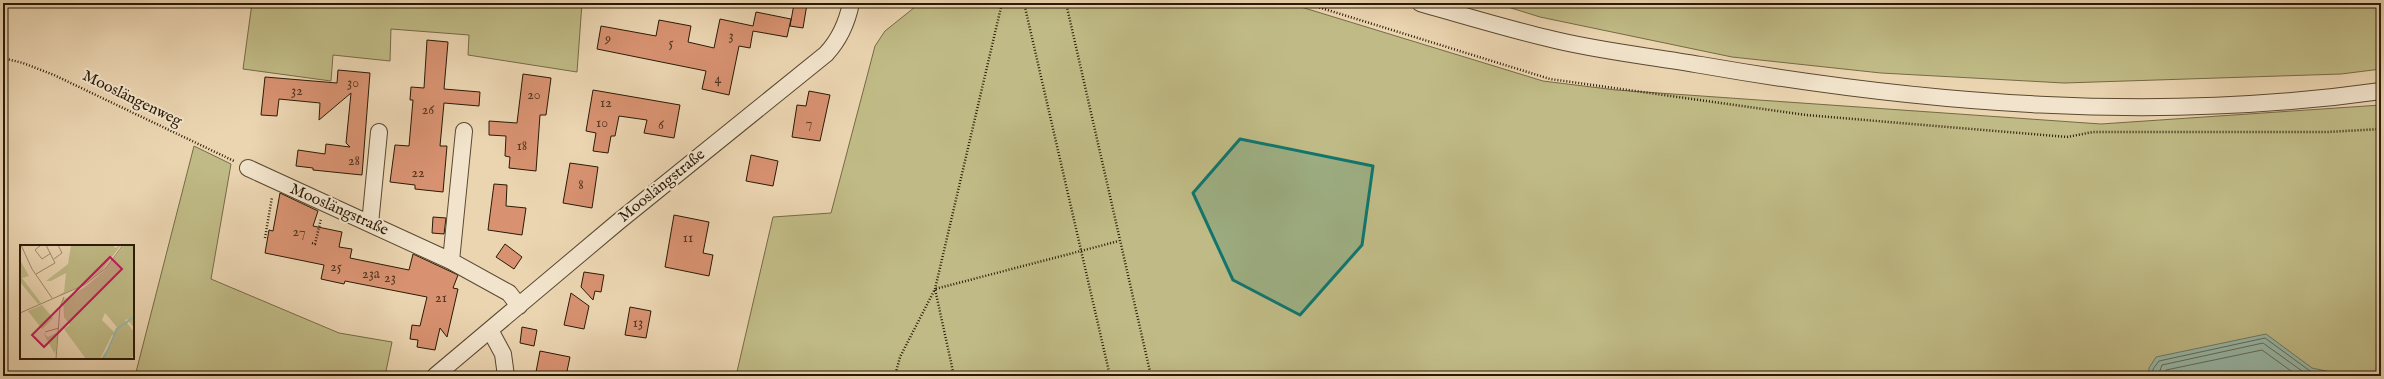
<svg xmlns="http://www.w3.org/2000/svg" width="2384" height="379" font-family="'IM FELL English',serif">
  <rect width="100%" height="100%" fill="#ebd5b1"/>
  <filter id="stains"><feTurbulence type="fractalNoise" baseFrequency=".005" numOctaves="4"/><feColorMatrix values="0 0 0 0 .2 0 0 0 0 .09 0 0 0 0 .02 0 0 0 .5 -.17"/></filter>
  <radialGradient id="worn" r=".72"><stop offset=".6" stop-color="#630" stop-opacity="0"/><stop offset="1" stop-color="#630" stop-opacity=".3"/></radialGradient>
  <path fill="#c0bb86" stroke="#766a46" d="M252,3H582L577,72L468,55L469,35L391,29L390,61L333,55L331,81L243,69Z
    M920,3H1288L1543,81L1616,90L2101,124L2381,105V376H736L773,217L831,213L875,46L885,31Z
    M1495,3H2381V69L2341,74L2064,83L1881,73L1732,57L1540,17Z
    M194,146L231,164L211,279L339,333L392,342L385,376H135Z"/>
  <path fill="#98b9aa" stroke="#6c7968" d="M2266,334L2312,368L2349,376H2149V368L2156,357Z"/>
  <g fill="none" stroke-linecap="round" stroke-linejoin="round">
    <path stroke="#626a58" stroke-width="1" d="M2153,376V369L2159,361L2265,338L2310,371L2326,376
      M2158,376L2162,365L2263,343L2309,376
      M2164,376L2166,370L2262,350L2298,376"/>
  </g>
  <path fill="#d89271" stroke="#2b1a06" d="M794,4H807L803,28L790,26Z
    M756,12L791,19L787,37L753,31L750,48L739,46L729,95L702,89L706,71L597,49L601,26L656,36L659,20L691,26L688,42L714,48L720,19L753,26Z
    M427,40L448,42L444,89L480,92L479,106L444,103L440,146H447L443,192L415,189V185L390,182L395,145L409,146L413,100H410L411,87L424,88Z
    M338,70L370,73L362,175L313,170V168L296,166L298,150L325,154L326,144L350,147L346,143L351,93L319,120L320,103L279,99L277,116L261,115L265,77L337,83Z
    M523,74L551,78L546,115H540L536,171L509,168L510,157L505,156L506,136L489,135V121L517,123Z
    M593,90L680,105L674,138L644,133L647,120L619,116L615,136H611L608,153L593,151L596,133L586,131Z
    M809,91L830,95L820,141L792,137L797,105L806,106Z
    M751,155L778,161L773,186L746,181Z
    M570,163L598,167L592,208L563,203Z
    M494,184L507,185L506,206L526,208L522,235L488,230Z
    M280,193L318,211L313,226L342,232L339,247L352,249L350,258L409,270L413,254L458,275L453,288L458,289L447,337L440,328L435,350L417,347L418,340L410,339L412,325L420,326L427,297L345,281L344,284L321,279L324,265L265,253L269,230L273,231Z
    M674,215L709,222L703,253L713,255L709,276L665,267Z
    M433,217L446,218L444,234L432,233Z
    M505,244L522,257L514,269L496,257Z
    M584,272L604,275L601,292L595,291L593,300L581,287Z
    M571,293L589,306L584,329L564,325Z
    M630,307L651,311L646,338L625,335Z
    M522,327L537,330L534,346L520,343Z
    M540,351L570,357L566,376L536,372Z"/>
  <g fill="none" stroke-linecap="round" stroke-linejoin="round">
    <defs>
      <path id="minor" d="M1420,3C1462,15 1505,28 1547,38C1597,51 1650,56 1701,65C1925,104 2155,123 2381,91
        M248,168L451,261L509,293L519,306
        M370,224L379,132
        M451,261L464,131
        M490,330L503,354L506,376
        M435,376L618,222L826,54C840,39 847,23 851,3"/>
    </defs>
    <use href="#minor" stroke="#5b4931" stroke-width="18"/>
    <path stroke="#2b1a06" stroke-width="2.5" stroke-dasharray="1 2" stroke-linecap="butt" d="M1024,3L1110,376
      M1066,3L1151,376
      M1305,3L1550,79L1806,115L2067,137L2093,132H2327L2381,129
      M3,58L23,63L54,75L234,161
      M265,238L272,197
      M312,243L315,244L321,219
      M895,376L900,357L935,289L1002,3
      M954,376L935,289L1119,241"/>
    <use href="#minor" stroke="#f2e4cc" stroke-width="16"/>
  </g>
  <path fill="#0f766e" fill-opacity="0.2" stroke="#0f766e" stroke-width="3" stroke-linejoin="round" d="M1240,139L1373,166L1362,245L1300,315L1233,280L1193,193Z"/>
  <g text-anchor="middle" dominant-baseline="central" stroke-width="4" stroke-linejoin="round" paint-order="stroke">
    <g font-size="14" fill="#563821">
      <text x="731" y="36">3</text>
      <text x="608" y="39">9</text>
      <text x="671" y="43">5</text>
      <text x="718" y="79">4</text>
      <text x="353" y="83">30</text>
      <text x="297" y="91">32</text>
      <text x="534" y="95">20</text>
      <text x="606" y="103">12</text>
      <text x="428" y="110">26</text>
      <text x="602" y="123">10</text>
      <text x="809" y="123">7</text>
      <text x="661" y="125">6</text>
      <text x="522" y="146">18</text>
      <text x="354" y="161">28</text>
      <text x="418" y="173">22</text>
      <text x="581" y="185">8</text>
      <text x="299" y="232">27</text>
      <text x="688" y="238">11</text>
      <text x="336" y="267">25</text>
      <text x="371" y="274">23a</text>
      <text x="390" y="278">23</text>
      <text x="441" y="298">21</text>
      <text x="638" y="323">13</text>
    </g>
    <g font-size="16" fill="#2b1a06" stroke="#f2e4cc">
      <text transform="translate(132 99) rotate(26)">Mooslängenweg</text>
      <text transform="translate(662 186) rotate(-39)">Mooslängstraße</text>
      <text transform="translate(339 210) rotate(24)">Mooslängstraße</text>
    </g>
  </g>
  <g transform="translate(20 245)">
    <rect width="114" height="114" fill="#ebd5b1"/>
    <path d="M51,0H93L95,3L101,0L82,25L63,40L36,52L44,47L46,28L31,36H26L48,19ZM104,0H114V83L107,74L105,75L114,87V110L110,114H85L95,91L92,90L80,114H66L44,84L50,80L44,72L43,55L65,42L85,25ZM85,68L97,82L94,87L82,75ZM0,15L9,31L2,33L21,58L18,59L0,37ZM22,60L33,73L22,84L8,66ZM23,88L28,92L36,88L38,91L35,109Z" fill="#c0bb86" fill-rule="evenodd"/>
    <path fill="none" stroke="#98b9aa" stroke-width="2" d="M82,114L90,102M84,114L97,84L114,72"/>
    <path fill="none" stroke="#9e8a6d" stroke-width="1" d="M1,0L12,24L32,53M21,0L15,5L22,14L31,8M34,14L42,8L38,0M16,29L35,18L26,0M0,68L64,40L86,23L103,0M25,87L39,83M36,114L40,62L44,52"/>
    <path fill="#c2185b" fill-opacity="0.15" stroke="#c2185b" stroke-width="2" d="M90,12L102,24L24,102L12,90Z"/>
    <rect width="114" height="114" fill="none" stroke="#2b1a06" stroke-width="2"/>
  </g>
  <rect width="2384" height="379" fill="none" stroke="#ebd5b1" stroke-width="16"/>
  <rect x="4" y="4" width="2376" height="371" fill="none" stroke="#2b1a06" stroke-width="2"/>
  <rect x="8" y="8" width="2368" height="363" fill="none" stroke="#2b1a06"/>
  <rect width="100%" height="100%" filter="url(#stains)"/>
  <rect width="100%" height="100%" fill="url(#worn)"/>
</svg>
